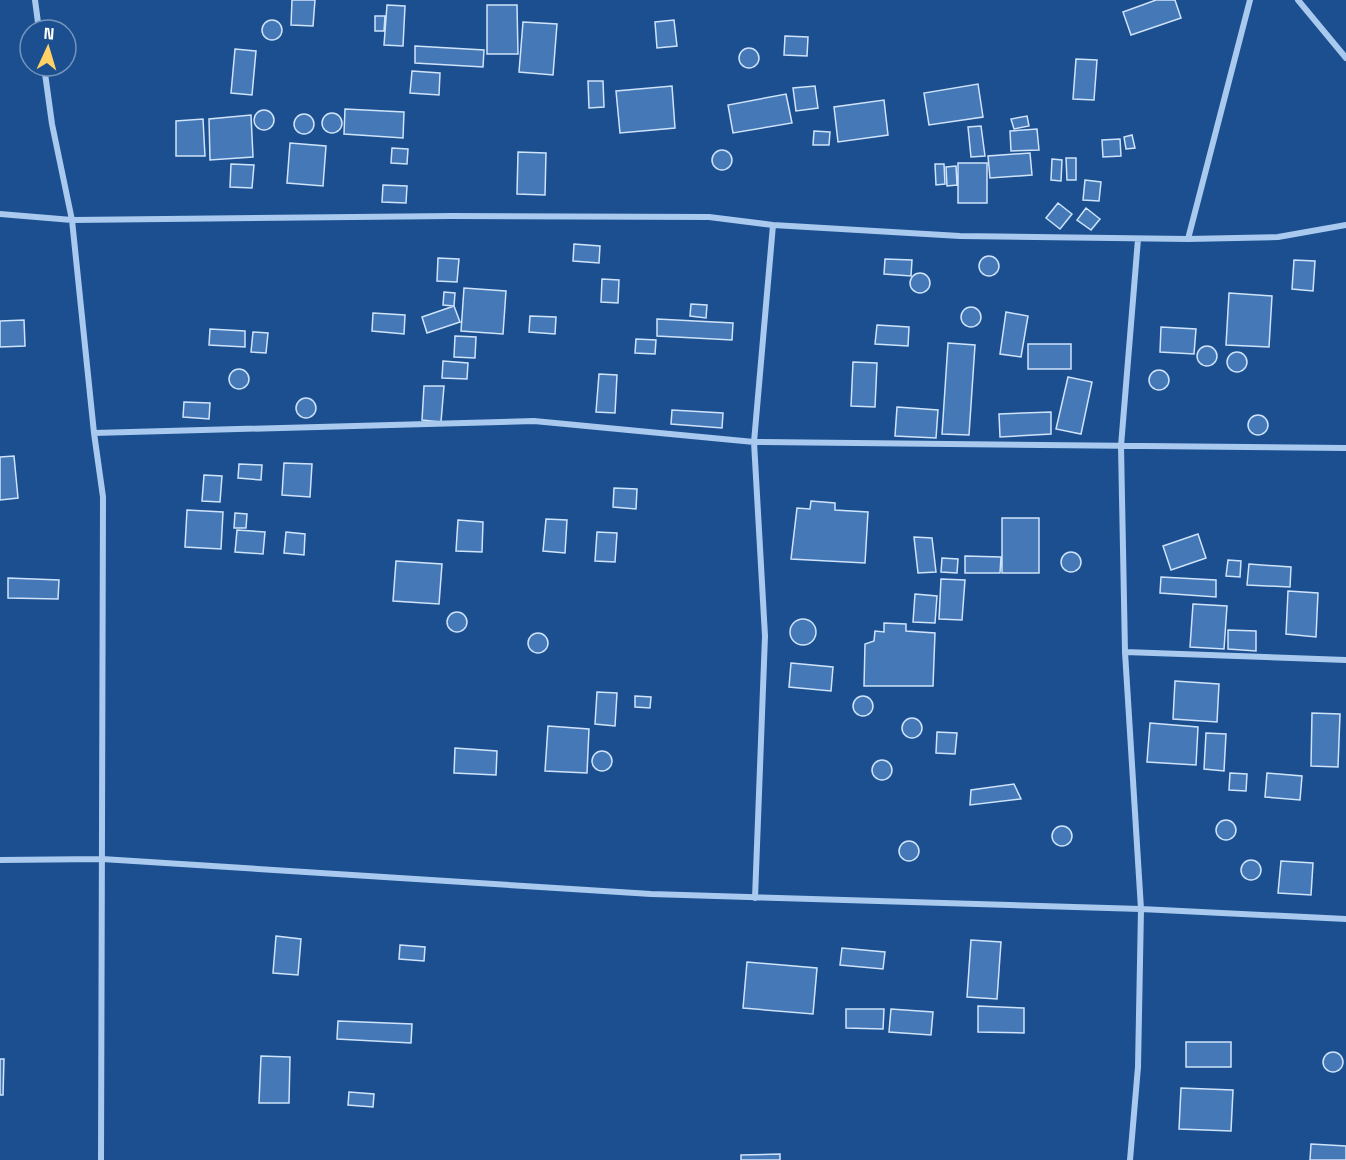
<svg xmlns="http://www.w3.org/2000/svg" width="1346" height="1160" font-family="'Space Grotesk',sans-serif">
  <rect width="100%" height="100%" fill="#1b4f8f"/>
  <path fill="#4478b7" stroke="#cfe3fa" stroke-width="1.5" d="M292,0H315L313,26L291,25Z
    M1156,0H1175L1181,18L1131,35L1123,12Z
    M387,5L405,6L403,46L384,45Z
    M487,5H517L518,54H487Z
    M375,16H385L384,31H375Z
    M674,20L677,46L657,48L655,22Z
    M262 30a10 10 0 1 1 20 0a10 10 0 1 1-20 0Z
    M523,22L557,24L553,75L519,72Z
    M785,36L808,37L807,56L784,55Z
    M415,46L484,50L483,67L415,63Z
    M739 58a10 10 0 1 1 20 0a10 10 0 1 1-20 0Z
    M235,49L256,51L252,95L231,93Z
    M1076,59L1097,60L1094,100L1073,99Z
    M412,71L440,73L439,95L410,93Z
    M588,81H603L604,107L589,108Z
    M978,84L983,117L929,125L924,93Z
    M672,86L675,128L620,133L616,91Z
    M815,86L818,108L796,111L793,88Z
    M786,94L792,123L733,133L728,105Z
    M884,100L888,135L838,142L834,107Z
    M345,109L404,112L403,138L344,134Z
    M254 120a10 10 0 1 1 20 0a10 10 0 1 1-20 0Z
    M322 123a10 10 0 1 1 20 0a10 10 0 1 1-20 0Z
    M294 124a10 10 0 1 1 20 0a10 10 0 1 1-20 0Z
    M251,115L253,157L210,160L209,119Z
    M1027,116L1029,126L1014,129L1011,119Z
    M203,119L205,156H176V121Z
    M981,126L985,156L971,157L968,127Z
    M1037,129L1039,150L1011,151L1010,131Z
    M814,131L830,132L829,145H813Z
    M1132,135L1135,148L1126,149L1124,137Z
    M1120,139L1121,156L1103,157L1102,140Z
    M290,143L326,146L323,186L287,183Z
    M392,148L408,149L407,164L391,163Z
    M712 160a10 10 0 1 1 20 0a10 10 0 1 1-20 0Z
    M518,152L546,153L545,195L517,194Z
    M1030,153L1032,175L990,178L988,156Z
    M1066,158H1076V180H1067Z
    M1052,159L1062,160L1061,181L1051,180Z
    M958,163H987V203H958Z
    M231,164L254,165L252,188L230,187Z
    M935,164H944L945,184L936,185Z
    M956,166L957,185L947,186L946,167Z
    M1085,180L1101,182L1099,201L1083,200Z
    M383,185L407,186L406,203L382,202Z
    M1058,203L1072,214L1060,229L1046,218Z
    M1086,208L1100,219L1091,230L1077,220Z
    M574,244L600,246L599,263L573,261Z
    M979 266a10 10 0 1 1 20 0a10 10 0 1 1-20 0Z
    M438,258L459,259L457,282L437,281Z
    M885,259L912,260L911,276L884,274Z
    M1294,260L1315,261L1313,291L1292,289Z
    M910 283a10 10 0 1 1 20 0a10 10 0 1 1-20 0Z
    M602,279L619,280L618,303L601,302Z
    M464,288L506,291L503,334L461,331Z
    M444,292L455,293L454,306L443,305Z
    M1229,293L1272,296L1269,347L1226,345Z
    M691,304L707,305L706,318L690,316Z
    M454,306L460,322L427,333L422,317Z
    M961 317a10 10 0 1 1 20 0a10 10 0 1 1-20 0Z
    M1006,312L1028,316L1021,357L1000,354Z
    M373,313L405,315L404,334L372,331Z
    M530,316L556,317L555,334L529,332Z
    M657,319L733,323L732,340L657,336Z
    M24,320L25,346L0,347V321Z
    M877,325L909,327L908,346L875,344Z
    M1161,327L1196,329L1194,354L1160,352Z
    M210,329L245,331V347L209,345Z
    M253,332L268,333L266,353L251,352Z
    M455,336L476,337L475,358L454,357Z
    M636,339L656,340L655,354L635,353Z
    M948,343L975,345L969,435L942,434Z
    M1028,344H1071V369H1028Z
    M1197 356a10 10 0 1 1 20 0a10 10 0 1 1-20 0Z
    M1227 362a10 10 0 1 1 20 0a10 10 0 1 1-20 0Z
    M443,361L468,363L467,379L442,378Z
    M853,362L877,363L875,407L851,406Z
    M229 379a10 10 0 1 1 20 0a10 10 0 1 1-20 0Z
    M1149 380a10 10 0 1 1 20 0a10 10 0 1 1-20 0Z
    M599,374L617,375L615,413L596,412Z
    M1068,377L1092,382L1081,434L1056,429Z
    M424,386H444L441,422L422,420Z
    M296 408a10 10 0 1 1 20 0a10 10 0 1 1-20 0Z
    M184,402L210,403L209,419L183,417Z
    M897,407L938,410L936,438L895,436Z
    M672,410L723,413L722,428L671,424Z
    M1051,412V434L1000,437L999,414Z
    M1248 425a10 10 0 1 1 20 0a10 10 0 1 1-20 0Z
    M14,456L18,498L0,500V457Z
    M284,463L312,464L310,497L282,495Z
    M239,464L262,465L261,480L238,478Z
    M204,475L222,476L220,502L202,501Z
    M614,488L637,489L636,509L613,507Z
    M811,501L835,503V510L868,512L865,563L791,559L797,508L810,509Z
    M187,510L223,512L221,549L185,547Z
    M235,513L247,514L246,528H234Z
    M1002,518H1039V573H1002Z
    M546,519L567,520L565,553L543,551Z
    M458,520L483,522L482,552L456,551Z
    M237,530L265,532L263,554L235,552Z
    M286,532L305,534L304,555L284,553Z
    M597,532L617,533L615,562L595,561Z
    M1198,534L1206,558L1171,570L1163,546Z
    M914,537L932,538L936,572L918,573Z
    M1061 562a10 10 0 1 1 20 0a10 10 0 1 1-20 0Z
    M965,556L1001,557L1000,573H965Z
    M942,558L958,559L957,573L941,572Z
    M1228,560L1241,561L1240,577L1226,576Z
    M396,561L442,564L439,604L393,601Z
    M1249,564L1291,567L1290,587L1247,585Z
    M1161,577L1216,580V597L1160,593Z
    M8,578L59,580L58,599L8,598Z
    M941,579L965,580L962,620L939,619Z
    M1288,591L1318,593L1316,637L1286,634Z
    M915,594L937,596L935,623L913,622Z
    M1193,604L1227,606L1224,649L1190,647Z
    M447 622a10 10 0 1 1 20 0a10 10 0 1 1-20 0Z
    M790 632a13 13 0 1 1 26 0a13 13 0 1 1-26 0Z
    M884,623L906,624V631L935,633L933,686H864L865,644L874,641L875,631L884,632Z
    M1228,630L1256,631V651L1228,649Z
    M528 643a10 10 0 1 1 20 0a10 10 0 1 1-20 0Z
    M791,663L833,667L831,691L789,687Z
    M1175,681L1219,684L1217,722L1173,719Z
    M597,692L617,693L615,726L595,724Z
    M635,696L651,697L650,708L635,707Z
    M853 706a10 10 0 1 1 20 0a10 10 0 1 1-20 0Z
    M1312,713L1340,714L1338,767L1311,766Z
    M902 728a10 10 0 1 1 20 0a10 10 0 1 1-20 0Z
    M1150,723L1198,727L1196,765L1147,762Z
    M548,726L589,729L587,773L545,771Z
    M937,732L957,733L955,754L936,753Z
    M1206,733L1226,734L1224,771L1204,769Z
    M455,748L497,751L496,775L454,773Z
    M592 761a10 10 0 1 1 20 0a10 10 0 1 1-20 0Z
    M872 770a10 10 0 1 1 20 0a10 10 0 1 1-20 0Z
    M1230,773L1247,774L1246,791L1229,790Z
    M1267,773L1302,776L1300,800L1265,797Z
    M1014,784L1021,799L970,805L971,790Z
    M1216 830a10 10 0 1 1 20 0a10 10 0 1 1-20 0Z
    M1052 836a10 10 0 1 1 20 0a10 10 0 1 1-20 0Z
    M899 851a10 10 0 1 1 20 0a10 10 0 1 1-20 0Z
    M1241 870a10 10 0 1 1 20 0a10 10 0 1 1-20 0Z
    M1281,861L1313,863L1311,895L1278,893Z
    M276,936L301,939L298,975L273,973Z
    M971,940L1001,942L997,999L967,997Z
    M400,945L425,947L424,961L399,959Z
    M842,948L885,952L883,969L840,965Z
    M747,962L817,968L813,1014L743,1008Z
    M978,1006L1024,1008V1033L978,1032Z
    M846,1009H884L883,1029L846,1028Z
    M891,1009L933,1012L931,1035L889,1032Z
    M338,1021L412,1024L411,1043L337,1039Z
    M1186,1042H1231V1067H1186Z
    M1323 1062a10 10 0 1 1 20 0a10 10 0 1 1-20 0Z
    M261,1056L290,1057L289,1103H259Z
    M0,1059H4L3,1095H0Z
    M1181,1088L1233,1090L1231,1131L1179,1129Z
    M349,1092L374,1094L373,1107L348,1105Z
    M1311,1144L1346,1146V1160H1310Z
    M780,1154V1160H741V1155Z"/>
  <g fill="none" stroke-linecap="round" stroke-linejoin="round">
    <path stroke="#a9c9ee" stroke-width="6" d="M35,0L39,30
      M1298,0L1346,58
      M44,66L52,124L72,220L94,433L103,497L101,1160
      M0,214L72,220L452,216L709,217L773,225L960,236L1188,239L1278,237L1346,225
      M1188,239L1250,0
      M94,433L534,421L754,442L1346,448
      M1125,652L1346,660
      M0,860L102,859L651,894L1141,909L1346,919
      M755,898L765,636L754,442L773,225
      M1130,1160L1138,1067L1141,909L1125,652L1121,446L1138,239"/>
  </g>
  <g transform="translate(48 48) rotate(4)"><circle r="28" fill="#1b4f8f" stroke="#7695bc" stroke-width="1.5"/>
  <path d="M0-4.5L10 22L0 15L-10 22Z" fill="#ffd166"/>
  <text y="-9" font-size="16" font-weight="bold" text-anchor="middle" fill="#ffffff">N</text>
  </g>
</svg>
